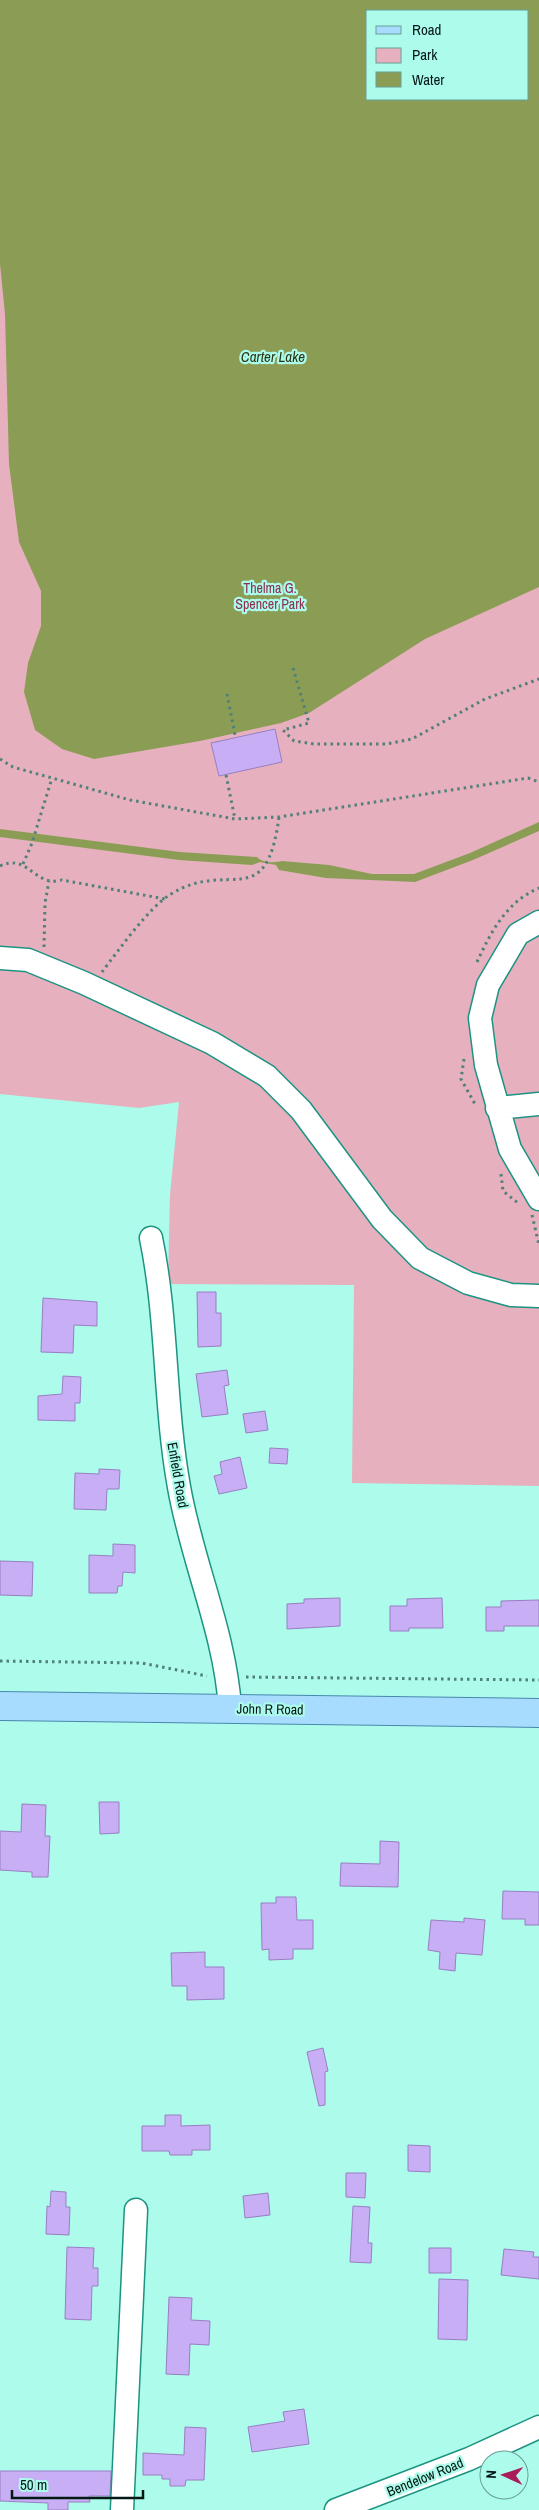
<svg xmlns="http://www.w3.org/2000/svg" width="539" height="2510" font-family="'Archivo Narrow',sans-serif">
  <rect width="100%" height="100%" fill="#acfbeb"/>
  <path fill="#e6b0bf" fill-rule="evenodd" d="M0,0H539V1486L352,1483L354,1285L168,1284L170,1195L179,1102L139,1108L0,1094ZM368,11H528V99H368Z"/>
  <path fill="#8b9d55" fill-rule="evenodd" d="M0,0H539V587L425,639L309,713L281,723L200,741L94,759L62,749L35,730L24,692L28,663L41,626V591L19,542L9,464L5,314L0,264ZM368,11H528V99H368Z
    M539,822V831L473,860L415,882L326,878L279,870L276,865L260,862L252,865L179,860L0,837V829L180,852L257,857C262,863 275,863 282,861L329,865L372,874H414L470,853Z"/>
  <path fill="#c8aff5" stroke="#987fc2" d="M275,729L282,762L219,776L211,743Z
    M197,1292H216V1313H221V1346L198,1347Z
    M43,1298L97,1302V1326L74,1325L73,1353L41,1352Z
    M227,1370L229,1385L224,1386L228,1414L202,1417L196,1374Z
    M63,1376L81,1377L80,1403H75V1421L38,1420V1396L62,1394Z
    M265,1411L268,1430L246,1433L243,1414Z
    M270,1448L288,1449L287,1464L269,1463Z
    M240,1457L247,1488L219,1494L214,1476L222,1474L220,1462Z
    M99,1469L120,1470L119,1489H107L106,1510L74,1509L75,1473L99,1474Z
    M113,1544L135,1545V1573L123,1572L122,1586H118L117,1593H89V1555L113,1556Z
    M0,1561L33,1562L32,1596L0,1595Z
    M340,1598V1626L287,1629V1604L304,1603V1599Z
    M442,1598L443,1628H409V1631H390V1606H407V1599Z
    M539,1600V1626H504V1631H486V1607H501V1601Z
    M99,1802H119V1833L100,1834Z
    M22,1804L46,1805L45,1836H50L48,1877H32V1872L0,1870V1831L21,1832Z
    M380,1841L399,1842L398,1887L340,1886L341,1863L380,1864Z
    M503,1891L539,1892V1925H525V1919H502Z
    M276,1897H296L297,1920H313V1949H293V1959L269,1960V1949L262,1950L261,1903H276Z
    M464,1918L485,1920L482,1955L456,1953L455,1971L439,1969L440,1952L428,1950L431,1920L464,1922Z
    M205,1952V1967H224V1999L187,2000V1986H172L171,1953Z
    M323,2048L328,2071L325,2072V2105L319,2106L307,2052Z
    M165,2115H181V2126L210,2125V2150H192V2155H170L169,2151H142V2126H165Z
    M408,2145L430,2146V2172L408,2171Z
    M346,2173H366L365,2198L346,2197Z
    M51,2191L66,2192V2207H70L69,2235L46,2234L47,2206L50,2207Z
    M268,2193L270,2215L245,2218L243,2196Z
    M353,2206L370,2207L368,2243H372L371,2263L350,2262Z
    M67,2247L94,2248L93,2268H98V2286H92L91,2320L65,2319Z
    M429,2248H451V2273H429Z
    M504,2249L534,2252L533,2257H539V2279L501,2275Z
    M439,2279L468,2280L467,2340L438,2339Z
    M169,2297L192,2298L191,2320L210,2321L209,2345L190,2344L189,2375L166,2374Z
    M304,2409L309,2444L252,2452L248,2427L285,2421L283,2412Z
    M185,2427L206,2428L204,2480H186L185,2486H170V2479H162V2475H143V2453L184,2455Z
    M0,2471H111L110,2496H89L90,2502H68V2510H48V2503L0,2501Z"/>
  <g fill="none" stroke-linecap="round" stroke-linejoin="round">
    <defs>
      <path id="minor" d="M539,922L518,934L488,985L480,1018L486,1065L510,1149L539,1199
        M0,958L28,960L84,983L212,1043L267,1076L301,1110L382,1219L420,1258L468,1283L511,1295L539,1296
        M497,1108L539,1104
        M151,1238C168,1320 164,1404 179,1487C192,1562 225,1632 230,1708
        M122,2510L136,2210
        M336,2510L469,2459L539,2427"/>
      <path id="major" d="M0,1706L539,1713"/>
    </defs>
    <use href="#minor" stroke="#1d9382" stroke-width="25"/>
    <use href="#major" stroke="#4888ad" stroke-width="30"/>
    <path stroke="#508077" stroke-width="3" stroke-dasharray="2.5 4" stroke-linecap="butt" d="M293,668L309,723L283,730L294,741L314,744H386L412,739L485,699L539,679
      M227,694L235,735
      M0,759L13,767L130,800L235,819L279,817L528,778L539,782
      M226,775L235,819
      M23,864L32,843L52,778
      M0,866C24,855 31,877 50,881C53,882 59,880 62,880L165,899
      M44,947L45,903L49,881
      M477,962C491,932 506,902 539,888
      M102,972C118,951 149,907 171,894C229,858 266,915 279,817
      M464,1059L461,1079L475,1104
      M501,1174L503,1191L518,1203
      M532,1215L539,1245
      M0,1661L142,1663L207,1676
      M246,1677L539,1680"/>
    <use href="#minor" stroke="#fff" stroke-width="22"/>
    <use href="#major" stroke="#a7dcff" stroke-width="28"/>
  </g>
  <g text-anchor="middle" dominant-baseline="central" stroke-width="4.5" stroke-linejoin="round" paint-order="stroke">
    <g font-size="14" fill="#8b2e51" stroke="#acfbeb">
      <text x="270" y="588">Thelma G.<tspan x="270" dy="16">Spencer Park</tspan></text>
    </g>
    <g font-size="14" fill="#031815" stroke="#acfbeb">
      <text transform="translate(178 1475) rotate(80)">Enfield Road</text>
      <text transform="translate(270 1709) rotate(1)">John R Road</text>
      <text transform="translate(425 2477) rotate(-22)">Bendelow Road</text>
    </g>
    <g font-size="15" font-style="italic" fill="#2c3313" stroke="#acfbeb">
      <text x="273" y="356">Carter Lake</text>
    </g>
  </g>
  <rect x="366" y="10" width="162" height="90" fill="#acfbeb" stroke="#68a095"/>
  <rect x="376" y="26" width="25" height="8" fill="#a7dcff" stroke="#68a095"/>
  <text x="412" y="35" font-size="15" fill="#031815">Road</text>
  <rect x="376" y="48" width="25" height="15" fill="#e6b0bf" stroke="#68a095"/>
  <text x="412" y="60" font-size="15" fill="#031815">Park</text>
  <rect x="376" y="72" width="25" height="15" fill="#8b9d55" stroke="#68a095"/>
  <text x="412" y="85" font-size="15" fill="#031815">Water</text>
  <g transform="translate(504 2475) rotate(273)"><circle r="24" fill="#acfbeb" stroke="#68a095"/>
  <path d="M0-4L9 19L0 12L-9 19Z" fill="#aa1d5c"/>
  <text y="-8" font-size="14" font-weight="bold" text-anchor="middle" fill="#031815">N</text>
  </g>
  <path d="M12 2490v8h131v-8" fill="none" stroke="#031815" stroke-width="2.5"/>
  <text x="20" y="2490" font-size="15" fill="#031815" stroke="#acfbeb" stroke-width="4" paint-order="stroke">50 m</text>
</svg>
